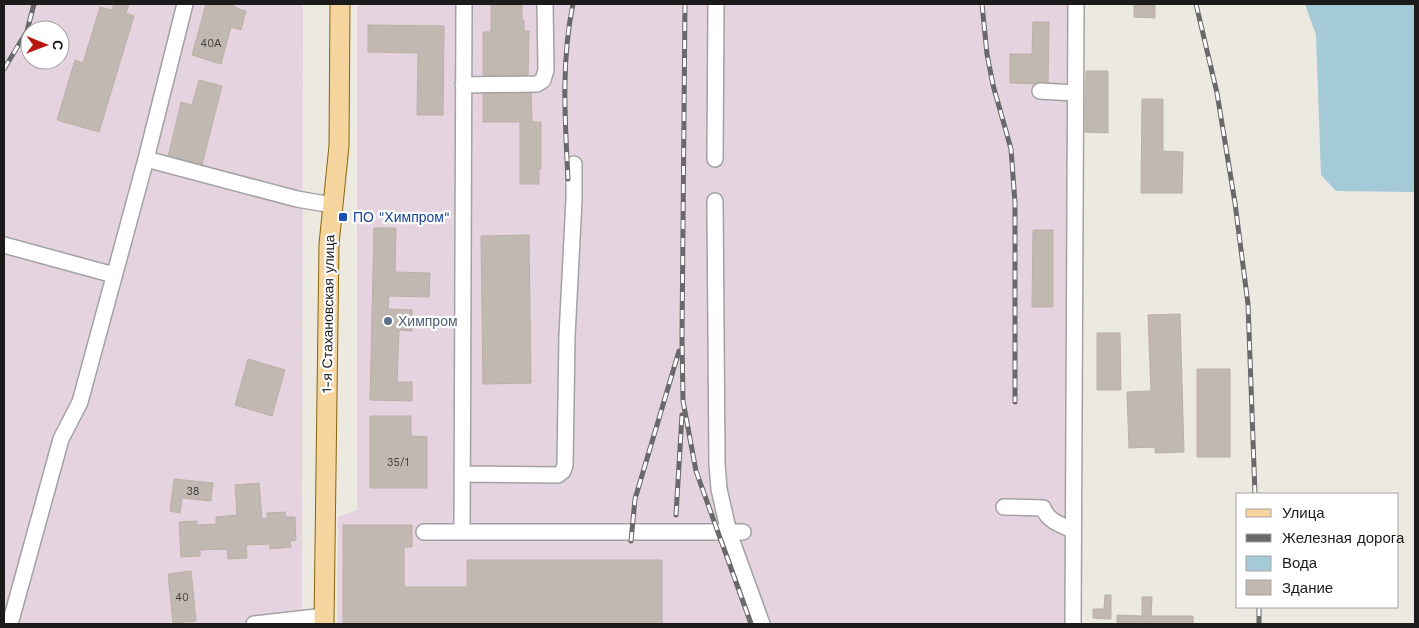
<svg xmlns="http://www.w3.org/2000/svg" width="1419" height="628" font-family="'Work Sans',sans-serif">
  <rect width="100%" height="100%" fill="#ece9e1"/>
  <path fill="#e5d3e0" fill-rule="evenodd" d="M4,4H303L302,624H4ZM30,30H60V60H30Z
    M357,4H1068L1065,624H337L338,517L357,510Z"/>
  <path fill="#a4c9d7" d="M1305,4H1415V192L1336,191L1321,175L1316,35Z"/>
  <path fill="#c0b8b1" stroke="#bcb0a5" d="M114,4H129L126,13L134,16L99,132L57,120L75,60L83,63L100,7L112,10Z
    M206,4H235L234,7L246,11L241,30L231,27L221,64L192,55Z
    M491,4H522V20H524V31H529L528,76L483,75V32H491Z
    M1134,4H1155V18L1134,17Z
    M1033,22H1049L1048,84L1010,83V54H1032Z
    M368,25L444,26L443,115H417L418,53L368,52Z
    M1086,71H1108V133L1085,132Z
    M199,80L222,86L202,165L168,157L181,102L192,105Z
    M483,91H531L532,122H541V169H539V184H520V122H483Z
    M1142,99H1163V151L1183,152L1182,193H1141Z
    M374,228H396L395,272L430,273L429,297L389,296L388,309L412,310V331L399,330L397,382H412V401L370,400Z
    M1033,230H1053V307H1032Z
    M529,235L531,383L483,384L481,236Z
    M1180,314L1184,452L1155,453V447L1129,448L1127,392L1151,391L1148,315Z
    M1097,333H1120L1121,390H1097Z
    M248,359L285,370L272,416L235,405Z
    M1197,369H1230V457H1197Z
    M370,416H411V436L427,437V488H370Z
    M174,479L213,483L211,501L182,498L180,513L170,511Z
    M259,483L262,519L267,518V513L285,512L286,517H295L296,540L290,541L291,547L270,549V544L246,545L247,558L228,559L227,549L200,550V556L181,557L179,522L197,521V525L216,524V517L237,515L235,485Z
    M343,525H412V547H404V587H467V560H662V624H343Z
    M191,571L196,621L173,623L168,574Z
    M1105,595H1111V619L1093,618V609H1104Z
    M1142,597H1152L1151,616H1193V624H1117V615L1142,616Z"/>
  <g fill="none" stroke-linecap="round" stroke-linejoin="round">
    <defs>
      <path id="minor" d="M185,4L146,159L297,199L332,205
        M463,85L537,84L543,80L546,70L545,4
        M1040,91L1075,93
        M715,159L716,4
        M715,201L717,464L719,489L729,533L762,624
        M4,245L114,275
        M462,474L558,475L563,471L565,465L567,336L574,200V164
        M1004,507L1043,508C1048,521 1061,525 1073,530
        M424,532H743
        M462,532L464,4
        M10,624L61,439L80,402L146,159
        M254,624L325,616
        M1073,624L1076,4"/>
      <path id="major" d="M324,624L329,244L339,146L340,4"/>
    </defs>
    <use href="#minor" stroke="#a2a2a2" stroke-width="18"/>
    <use href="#major" stroke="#88650a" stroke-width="21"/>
    <use href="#minor" stroke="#fff" stroke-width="15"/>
    <use href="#major" stroke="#f5d49d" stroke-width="19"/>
    <defs>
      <path id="rail" d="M685,4L682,338L683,401L696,471L751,624
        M982,4L987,54L993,85L1011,149L1015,203V402
        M1196,4L1217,93L1235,203L1248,304L1255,494
        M4,69L27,31L34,4
        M568,179C565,121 561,61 573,4
        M676,515L682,415
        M631,541L635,499L679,351
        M1259,607V624"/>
    </defs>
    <use href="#rail" stroke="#696969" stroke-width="5"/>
    <use href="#rail" stroke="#fff" stroke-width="3" stroke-dasharray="9" stroke-linecap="butt"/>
  </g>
  <rect fill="#1a4fb4" stroke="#fff" stroke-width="2" x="338" y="212" width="10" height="10" rx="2.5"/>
  <circle fill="#5c6f8a" stroke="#fff" stroke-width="2" cx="388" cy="321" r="5"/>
  <g text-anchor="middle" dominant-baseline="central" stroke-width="4.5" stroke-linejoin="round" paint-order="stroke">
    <g font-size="11" fill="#444240">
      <text x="211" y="43">40А</text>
      <text x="398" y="462">35/1</text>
      <text x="193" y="491">38</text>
      <text x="182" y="597">40</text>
    </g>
    <g font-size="14" fill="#164399" stroke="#fff" text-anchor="start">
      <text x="353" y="217">ПО "Химпром"</text>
    </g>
    <g font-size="14" fill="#1b1b1b" stroke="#fff">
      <text transform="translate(328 314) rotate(-89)">1-я Стахановская улица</text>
    </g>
    <g font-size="14" fill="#4e5e75" stroke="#fff" text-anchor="start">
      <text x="398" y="321">Химпром</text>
    </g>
  </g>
  <rect width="1419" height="628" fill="none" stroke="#1b1b1b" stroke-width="10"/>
  <rect x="1236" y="493" width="162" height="115" fill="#ffffff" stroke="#a4a4a4"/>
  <rect x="1246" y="509" width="25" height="8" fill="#f5d49d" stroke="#a4a4a4"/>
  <text x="1282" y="518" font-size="15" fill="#1b1b1b">Улица</text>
  <rect x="1246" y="534" width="25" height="8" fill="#696969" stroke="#a4a4a4"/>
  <text x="1282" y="543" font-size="15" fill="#1b1b1b">Железная дорога</text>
  <rect x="1246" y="556" width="25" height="15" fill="#a4c9d7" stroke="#a4a4a4"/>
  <text x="1282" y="568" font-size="15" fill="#1b1b1b">Вода</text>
  <rect x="1246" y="580" width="25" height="15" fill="#c0b8b1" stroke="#a4a4a4"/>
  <text x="1282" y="593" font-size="15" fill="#1b1b1b">Здание</text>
  <g transform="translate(45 45) rotate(91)"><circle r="24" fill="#ffffff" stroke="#a4a4a4"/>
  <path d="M0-4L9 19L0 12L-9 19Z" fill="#b9170d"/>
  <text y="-8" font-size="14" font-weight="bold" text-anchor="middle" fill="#1b1b1b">С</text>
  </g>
</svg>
